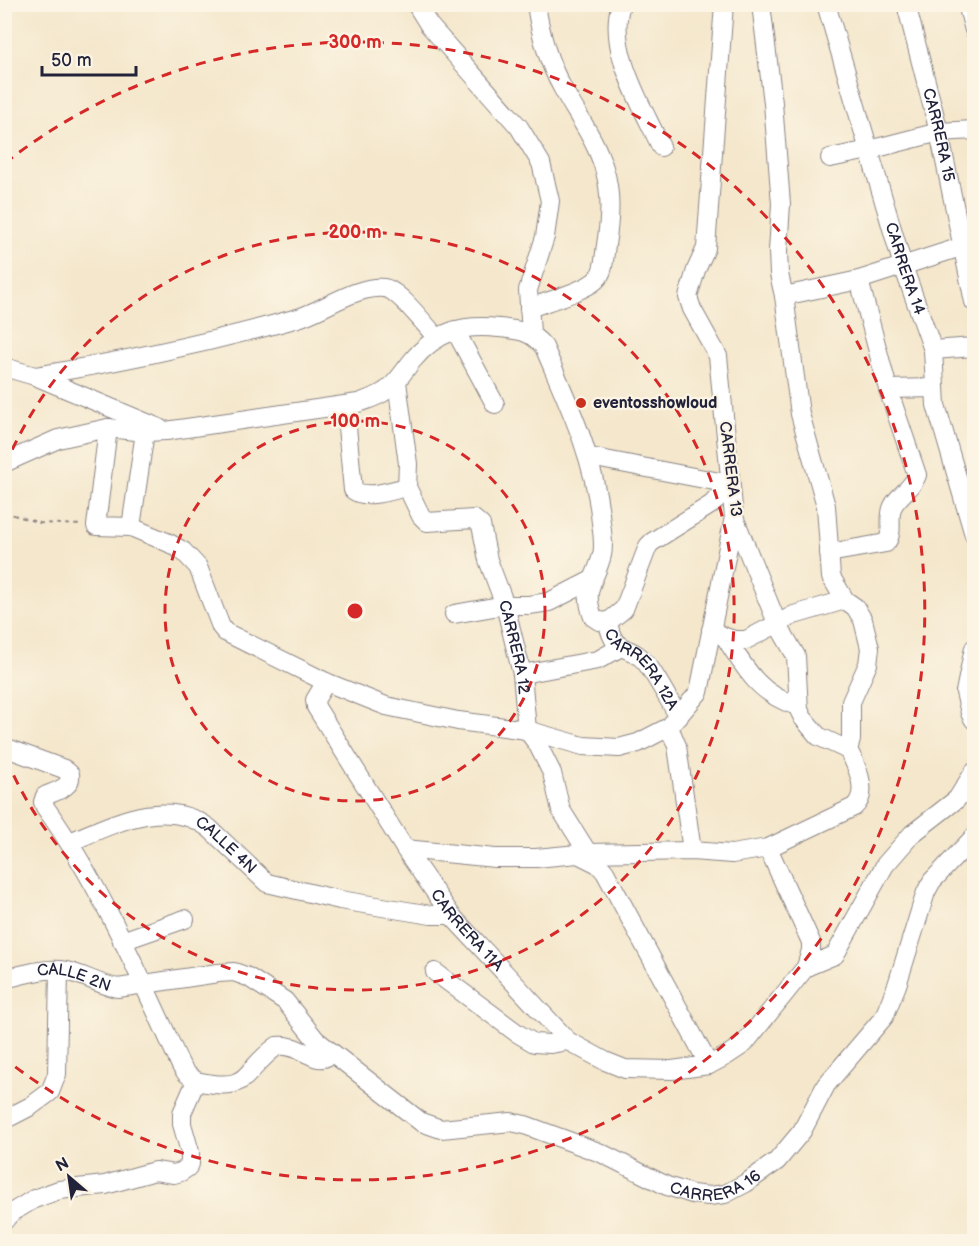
<svg xmlns="http://www.w3.org/2000/svg" width="979" height="1246" font-family="'Balsamiq Sans',sans-serif">
  <rect width="100%" height="100%" fill="#fcf5e5"/>
  <filter id="ink" filterUnits="userSpaceOnUse"><feTurbulence type="fractalNoise" baseFrequency=".0167" numOctaves="2"/><feDisplacementMap in="SourceGraphic" scale="12" xChannelSelector="R" yChannelSelector="G"/><feConvolveMatrix kernelMatrix="1 2 1 2 8 2 1 2 1" color-interpolation-filters="sRGB"/></filter>
  <filter id="wash" filterUnits="userSpaceOnUse"><feTurbulence type="fractalNoise" baseFrequency=".008" numOctaves="4" result="noise"/><feDisplacementMap in="SourceGraphic" scale="24" xChannelSelector="R" yChannelSelector="G"/><feGaussianBlur stdDeviation="1.35" result="paint"/><feColorMatrix in="noise" values="0 0 0 0 0 0 0 0 0 0 0 0 0 0 0 0 0 1.4 0 .05"/><feComposite in="paint" operator="in"/></filter>
  <g filter="url(#wash)">
    <rect width="100%" height="100%" fill="#f4e7cc"/>
  </g>
  <g filter="url(#ink)">
    <g fill="none" stroke-linecap="round" stroke-linejoin="round">
      <defs>
        <g id="minor">
          <path d="M416,4L429,25L519,127L541,163L550,201L545,237L528,290L531,333"/>
          <path d="M621,4C606,49 643,107 661,147"/>
          <path d="M761,4L773,103L781,204L778,251L779,274L784,296L800,414L826,506L831,577L845,600L855,607L863,620L870,648L868,664L851,702V740L848,750"/>
          <path id="s1" d="M826,4L903,266L933,350L936,405L974,535"/>
          <path id="s2" d="M906,4L939,132L974,302"/>
          <path d="M967,4L974,30"/>
          <path d="M830,158L869,150L939,132L974,130"/>
          <path d="M784,296L859,280L964,246L974,244"/>
          <path d="M529,308C545,302 585,291 596,280C605,272 604,256 606,245C610,219 612,194 604,168C595,138 576,114 562,87C548,62 540,32 536,4"/>
          <path d="M455,330L495,404"/>
          <path d="M933,350L974,347"/>
          <path d="M4,367L35,376L159,428"/>
          <path d="M35,376C124,361 212,342 298,318C324,310 357,285 384,288C398,289 426,326 437,338"/>
          <path d="M888,389L935,388"/>
          <path d="M345,406L353,490C366,500 392,490 407,487L408,464L397,382"/>
          <path d="M108,428L96,526L131,527L169,543L183,551L198,567L221,627L225,632L326,682L386,706L458,721L527,730L583,746L619,748L638,743L669,727L699,692L734,517"/>
          <path d="M590,457L730,484"/>
          <path d="M4,463L58,439L108,428L145,432L166,431L358,403C367,400 376,397 384,392C396,385 403,372 412,361C437,331 462,324 499,328C520,330 531,331 544,347C567,401 593,454 600,514C601,526 605,543 602,555C595,582 582,588 593,617L599,621L608,622L624,609L648,546L652,542L712,504L730,484"/>
          <path id="s3" d="M407,487L421,516L427,522L474,519L481,525L488,560L505,605L522,674L527,730L538,745L552,773L561,810L588,853"/>
          <path d="M131,527L145,432"/>
          <path d="M829,553L886,543C895,532 887,517 893,506C899,494 913,488 917,475L888,389L859,280"/>
          <path d="M454,614L505,605H529L549,602L592,580"/>
          <path id="s4" d="M608,622C614,657 630,642 647,664C659,681 668,699 679,717"/>
          <path d="M711,630L725,637L735,640H746L794,615L845,600"/>
          <path d="M725,637C746,670 759,694 797,706"/>
          <path d="M974,648L965,692L970,713L974,720"/>
          <path d="M522,674L598,660L621,647"/>
          <path id="s5" d="M326,682L315,700L316,707L405,849L451,915L568,1041L605,1061L625,1069L672,1070L709,1065L726,1056L744,1044L806,967L811,950V942L768,848"/>
          <path d="M669,727L677,746L692,851"/>
          <path d="M4,747L64,769L70,774C72,788 56,791 45,796L43,802L45,807C101,885 141,979 181,1066L186,1073L196,1081"/>
          <path id="s6" d="M70,842C113,824 166,796 209,828L267,883L340,900L431,915H451"/>
          <path d="M405,849L495,858H536L588,853L692,851L732,854L768,848L854,807C870,793 857,766 848,750L818,736L803,718L799,710L796,656L777,623L734,517L718,356L692,309L688,297L696,270L706,248L724,4"/>
          <path d="M578,854L598,864L605,872L709,1065"/>
          <path d="M122,941L185,919"/>
          <path d="M806,967L835,955L885,865L912,834L957,799L974,772"/>
          <path d="M435,972L517,1033L534,1043L551,1044L568,1041"/>
          <path id="s7" d="M4,979C22,975 42,968 60,970C80,972 98,985 118,988L218,973L234,972L248,977L285,1001L316,1040L421,1122L441,1129L511,1122L525,1125L601,1153L667,1186L692,1194L709,1196L725,1194L746,1183L777,1161L802,1131L826,1085L884,1017L897,985L926,892L932,881L974,837"/>
          <path d="M4,1120L31,1106L50,1092L57,1074L59,970"/>
          <path d="M4,1221L11,1213L34,1199L59,1190L105,1185L155,1171L174,1174L181,1172L187,1168L190,1164V1152L182,1124V1113L196,1081C252,1093 239,1074 277,1046C296,1043 314,1061 323,1058C326,1058 329,1055 332,1054"/>
        </g>
      </defs>
      <use href="#minor" stroke="#8b8484" stroke-width="20"/>
      <path stroke="#8b8484" stroke-width="2" stroke-dasharray="4.5 4.5" stroke-linecap="butt" d="M4,512L40,523L82,525"/>
      <use href="#minor" stroke="#fff" stroke-width="18"/>
    </g>
  </g>
  <g fill="none" stroke="#d62828" stroke-width="3" stroke-dasharray="10 8">
    <circle cx="355" cy="611" r="190"/>
    <path d="M5 466A379 379 0 1 1 5 756"/>
    <path d="M5 163A569 569 0 1 1 5 1059"/>
  </g>
  <circle fill="#c8321e" stroke="#fcf5e5" stroke-width="2" cx="581" cy="403" r="6"/>
  <g text-anchor="middle" dominant-baseline="central" stroke-width="4.5" stroke-linejoin="round" paint-order="stroke">
    <g font-size="16" fill="#22223b" stroke="#fcf5e5">
      <text stroke="none"><textPath href="#s2" startOffset="135">CARRERA 15</textPath></text>
      <text stroke="none"><textPath href="#s1" startOffset="276">CARRERA 14</textPath></text>
      <text transform="translate(730 469) rotate(83)">CARRERA 13</text>
      <text stroke="none"><textPath href="#s3" startOffset="224">CARRERA 12</textPath></text>
      <text stroke="none"><textPath href="#s4" startOffset="60">CARRERA 12A</textPath></text>
      <text stroke="none"><textPath href="#s6" startOffset="171">CALLE 4N</textPath></text>
      <text stroke="none"><textPath href="#s5" startOffset="298">CARRERA 11A</textPath></text>
      <text stroke="none"><textPath href="#s7" startOffset="72">CALLE 2N</textPath></text>
      <text stroke="none"><textPath href="#s7" startOffset="789">CARRERA 16</textPath></text>
    </g>
    <g font-size="16" font-weight="bold" fill="#22223b" stroke="#fcf5e5" text-anchor="start">
      <text x="593" y="403">eventosshowloud</text>
    </g>
  </g>
  <circle cx="355" cy="611" r="9" fill="#d62828" stroke="#fcf5e5" stroke-width="3"/>
  <g font-size="18" text-anchor="middle" font-weight="bold" fill="#d62828" stroke="#fcf5e5" stroke-width="4.5" stroke-linejoin="round" paint-order="stroke">
    <text x="355" y="48">300 m</text>
    <text x="355" y="238">200 m</text>
    <text x="355" y="427">100 m</text>
  </g>
  <rect width="979" height="1246" fill="none" stroke="#fcf5e5" stroke-width="24"/>
  <g transform="translate(69 1177) rotate(331)" stroke="#fcf5e5" stroke-width="4.5" paint-order="stroke">
  <path d="M0-4.5L10 22L0 15L-10 22Z" fill="#22223b"/>
  <text y="-9" font-size="16" font-weight="bold" text-anchor="middle" fill="#22223b">N</text>
  </g>
  <path d="M42 66v9h94v-9" fill="none" stroke="#22223b" stroke-width="3"/>
  <text x="51" y="66" font-size="18" fill="#22223b" stroke="#fcf5e5" stroke-width="4.5" paint-order="stroke">50 m</text>
</svg>
